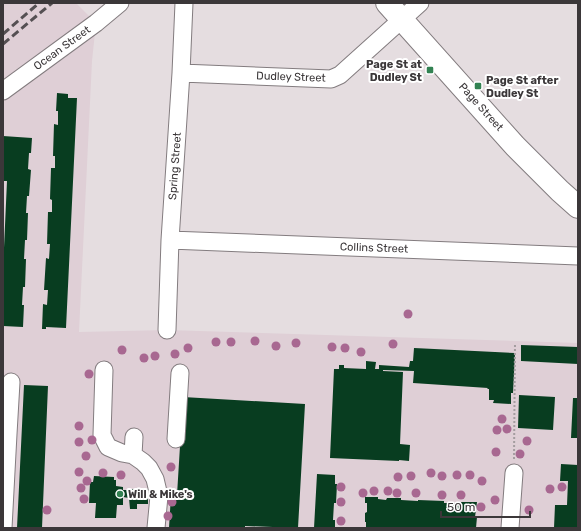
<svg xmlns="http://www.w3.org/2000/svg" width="581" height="531" font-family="Rubik,sans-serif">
  <rect width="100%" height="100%" fill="#e5dde0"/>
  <path fill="#dfcfd6" d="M3,3H76L96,23L92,61L79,332L167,330L578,343V528H3Z"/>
  <path fill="#083d20" d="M57,93L68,94V98H77L66,328L46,327V329H42L43,304L47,305L48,290H44L46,258L49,259L50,244H47L48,212H52V200L50,199L51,168H55V156H53L54,124L58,125V111H56Z
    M3,136L32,138L31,153H29L28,169L31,170L29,196H27L26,213H28L27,240H25L24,259H26L25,287H23L22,305H24L23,327L3,326V270L7,181H3Z
    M521,345L578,347V364L521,361Z
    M414,348L515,353L513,393H511V404L493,403L494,400H489V389H487L488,388L413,383L414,371L383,370V371L403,372L400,444L410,445L409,461L399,460V461L330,458L334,369H339V365H344V368L366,369V361L376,362L375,369H379V365L409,367L410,361H413Z
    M24,385L48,386L42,528H17Z
    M519,395L555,397L553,430L518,428Z
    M183,397L305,404L298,528L245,526V528H169L171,495H177Z
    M573,398H578V438H571Z
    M561,464L578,465V528H554L555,505H567L568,481H560Z
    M317,474L335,475V484H337L336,503H334L333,520H335V528H314Z
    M94,476L114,477V480H116V486L123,487V490H130V489H148V504H137V509H130L129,498L123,497V505H117L116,518H95L96,503H89L90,482H93Z
    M365,497H378V499L386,500L387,498H401V500L418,501V500L444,501V503H461V502H477L475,517H477L476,528H366V522H365V513L367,512V503H365Z"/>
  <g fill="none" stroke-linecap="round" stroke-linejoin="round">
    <defs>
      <path id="minor" d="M181,73L331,79L340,75L420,3
        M3,91L96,23L120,3
        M170,240L578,256
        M167,330L170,240L181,73L184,3
        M104,370L102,435L108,447L122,453L133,455L143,462L149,468L155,479L159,496L156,528
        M3,434H8L3,528
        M8,434L11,382
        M176,439L180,373
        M133,455L134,437
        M510,528L514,473"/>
      <path id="major" d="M387,3L515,146L560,191L578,207"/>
    </defs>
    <use href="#minor" stroke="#837c7f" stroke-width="19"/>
    <use href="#major" stroke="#837c7f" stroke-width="24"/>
    <path stroke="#a49da0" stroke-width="2" stroke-dasharray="2 2" stroke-linecap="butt" d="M514,459L515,344"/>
    <use href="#minor" stroke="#fff" stroke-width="17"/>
    <use href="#major" stroke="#fff" stroke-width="22"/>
    <path stroke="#555053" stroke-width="3" stroke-dasharray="8 4" stroke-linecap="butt" d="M3,34L39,3
      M3,44L52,3"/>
  </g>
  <g fill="#a86891">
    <circle cx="408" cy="314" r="4.5"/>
    <circle cx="255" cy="341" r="4.5"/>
    <circle cx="216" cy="342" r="4.5"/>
    <circle cx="231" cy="342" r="4.5"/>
    <circle cx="296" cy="343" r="4.5"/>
    <circle cx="393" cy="344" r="4.5"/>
    <circle cx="276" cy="346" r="4.5"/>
    <circle cx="332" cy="347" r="4.5"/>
    <circle cx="188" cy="348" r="4.5"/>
    <circle cx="345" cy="348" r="4.5"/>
    <circle cx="122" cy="350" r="4.5"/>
    <circle cx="361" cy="352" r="4.5"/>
    <circle cx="175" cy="354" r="4.5"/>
    <circle cx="155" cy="356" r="4.5"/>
    <circle cx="144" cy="358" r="4.5"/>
    <circle cx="89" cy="374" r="4.5"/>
    <circle cx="502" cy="419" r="4.5"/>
    <circle cx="79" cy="426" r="4.5"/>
    <circle cx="507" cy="429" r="4.5"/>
    <circle cx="497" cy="430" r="4.5"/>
    <circle cx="92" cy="440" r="4.5"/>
    <circle cx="527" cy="441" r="4.5"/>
    <circle cx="79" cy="442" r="4.5"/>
    <circle cx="496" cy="452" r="4.5"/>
    <circle cx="520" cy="454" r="4.5"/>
    <circle cx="86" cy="456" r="4.5"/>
    <circle cx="171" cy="467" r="4.5"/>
    <circle cx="79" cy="472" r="4.5"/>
    <circle cx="103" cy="473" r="4.5"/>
    <circle cx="431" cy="473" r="4.5"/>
    <circle cx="121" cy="475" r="4.5"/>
    <circle cx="457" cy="475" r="4.5"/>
    <circle cx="470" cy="475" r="4.5"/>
    <circle cx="411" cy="476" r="4.5"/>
    <circle cx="442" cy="476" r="4.5"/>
    <circle cx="398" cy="477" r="4.5"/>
    <circle cx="87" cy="481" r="4.5"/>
    <circle cx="482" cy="481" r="4.5"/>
    <circle cx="341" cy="487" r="4.5"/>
    <circle cx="562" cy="487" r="4.5"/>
    <circle cx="81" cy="488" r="4.5"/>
    <circle cx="550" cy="489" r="4.5"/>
    <circle cx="374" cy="491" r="4.5"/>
    <circle cx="388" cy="491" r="4.5"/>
    <circle cx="363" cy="493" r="4.5"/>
    <circle cx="397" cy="493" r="4.5"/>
    <circle cx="416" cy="493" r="4.5"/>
    <circle cx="442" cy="495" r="4.5"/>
    <circle cx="461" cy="495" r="4.5"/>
    <circle cx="84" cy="499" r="4.5"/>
    <circle cx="495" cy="500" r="4.5"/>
    <circle cx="172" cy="502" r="4.5"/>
    <circle cx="341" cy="502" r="4.5"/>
    <circle cx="481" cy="507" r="4.5"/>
    <circle cx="47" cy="510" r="4.5"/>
    <circle cx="529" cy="510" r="4.5"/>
    <circle cx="168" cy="516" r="4.5"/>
    <circle cx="341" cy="521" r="4.5"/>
  </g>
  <g fill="#328252" stroke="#fff" stroke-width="1.5">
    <rect x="426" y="66" width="8" height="8" rx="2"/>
    <rect x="474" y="82" width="8" height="8" rx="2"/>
    <circle cx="120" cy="494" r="4"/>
  </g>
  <g text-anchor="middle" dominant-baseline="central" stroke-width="4" stroke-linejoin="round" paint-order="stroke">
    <g font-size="11" fill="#3b3739" stroke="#fff">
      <text transform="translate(62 48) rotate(-36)">Ocean Street</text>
      <text transform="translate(291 77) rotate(2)">Dudley Street</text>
      <text transform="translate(481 107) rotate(48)">Page Street</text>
      <text transform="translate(175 166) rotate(-86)">Spring Street</text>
      <text transform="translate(374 248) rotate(2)">Collins Street</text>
    </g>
    <g font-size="11" font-weight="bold" fill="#3b3739" stroke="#fff" text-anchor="start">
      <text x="422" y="64" text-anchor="end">Page St at<tspan x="422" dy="13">Dudley St</tspan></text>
      <text x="486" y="80">Page St after<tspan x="486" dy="13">Dudley St</tspan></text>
      <text x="128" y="494">Will &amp; Mike's</text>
    </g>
  </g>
  <rect width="581" height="531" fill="none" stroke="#3b3739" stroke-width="8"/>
  <path d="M441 511v6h89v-6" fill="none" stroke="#3b3739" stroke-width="2"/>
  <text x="447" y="511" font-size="12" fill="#3b3739" stroke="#ffffff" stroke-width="3" paint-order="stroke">50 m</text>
</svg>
